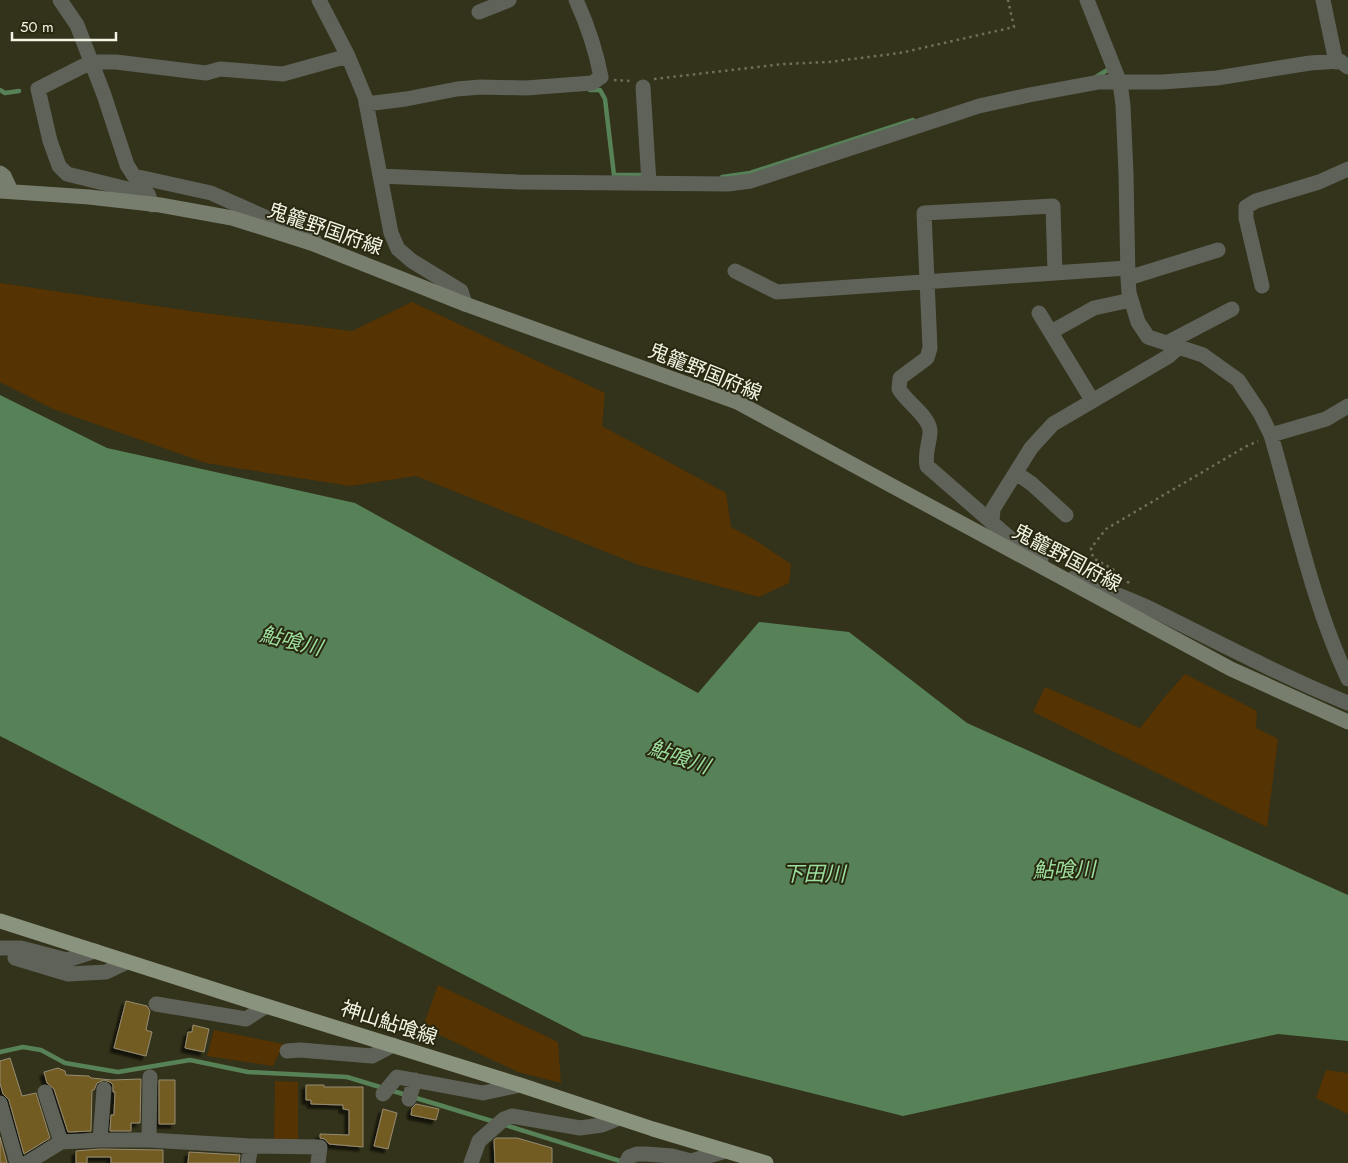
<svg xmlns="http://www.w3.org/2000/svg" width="1348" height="1163" font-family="Jost,'Noto Sans JP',sans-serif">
  <defs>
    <filter id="shadow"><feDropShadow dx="-4" dy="4" stdDeviation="1" flood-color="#0009"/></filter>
  </defs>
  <rect width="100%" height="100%" fill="#33321a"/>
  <path fill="#553302" d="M0,283L204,313L352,331L412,302L605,393L602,426L726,493L731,527L755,540L791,564L789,583L759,597L639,565L416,476L350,486L206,463L53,409L0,382Z
    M1185,674L1257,711L1256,728L1278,739L1267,827L1033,712L1045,687L1140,728L1163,699Z
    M438,985L558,1042L561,1083L518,1072L423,1027Z
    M214,1030L283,1044L273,1066L207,1056Z
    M1326,1070L1348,1073V1114L1316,1098Z
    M275,1081L298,1082V1139H274Z"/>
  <path fill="#578257" d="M0,395L107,448L355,503L698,693L759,622L849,632L967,723L1348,895V1041L1278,1034L903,1116L583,1036L0,736Z"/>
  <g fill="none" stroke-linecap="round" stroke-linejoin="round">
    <path stroke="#578257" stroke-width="4.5" d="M1096,77L1109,69
      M0,90L5,93L19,91
      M590,90H600L605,99L614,175H640
      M722,177L750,173L913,120
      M0,1052L23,1047L41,1050L65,1063L118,1072L190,1060L248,1072L347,1077L495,1122
      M502,1124L623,1162"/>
  </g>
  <path fill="#725b21" stroke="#968c73" filter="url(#shadow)" d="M126,1001L147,1006L150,1011L146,1030L152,1032L146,1056L114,1048Z
    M193,1025L209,1029L204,1052L185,1048L188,1032H192Z
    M10,1058L22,1096L36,1093L50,1138L24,1154L9,1100L3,1094L0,1083V1061Z
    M58,1068L65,1071L66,1075L89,1076L91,1078L112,1080L141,1079L140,1123H131V1131H110L111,1115H114L115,1092H113V1085L110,1082L104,1080L97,1083L94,1090H92L91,1131L68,1132L54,1089L47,1083L44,1072Z
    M159,1080H175V1124H159Z
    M306,1085H324V1087H363V1147L329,1144L325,1139L320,1138V1134L349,1135V1110L343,1109V1105L311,1104V1100H306Z
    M416,1104L439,1109L436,1120L411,1115L412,1108Z
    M383,1109L397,1113L388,1149L374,1146Z
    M0,1137L7,1163H0Z
    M496,1138H517L552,1148V1163H495L494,1140Z
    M100,1149L163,1150V1163H111V1157H87V1163H76V1151Z
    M189,1152L240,1155L239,1163H188Z"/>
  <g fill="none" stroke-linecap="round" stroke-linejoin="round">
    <path stroke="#706f5a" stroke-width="2.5" stroke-dasharray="2.5 4" stroke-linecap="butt" d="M654,79L784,64L829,62L900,53L1014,27L1008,0
      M614,80L631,81
      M1129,583L1114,570L1093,558L1091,548L1106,529L1245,447L1258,441"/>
    <path stroke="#5e6258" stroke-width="15" d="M60,0L77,25L104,95L127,165L134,176L211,193L274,221L309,232L317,245
      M319,0L348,56L365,97L391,233L398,249L412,261L461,291L465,304
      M1087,0L1120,83L1123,105L1126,174L1128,278L1129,293L1138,322L1148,337L1203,355L1238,380L1260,413L1271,435C1295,517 1312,602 1348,679
      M1323,0L1336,62
      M479,12L509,0
      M643,87L649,183
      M366,104L406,99L457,89L481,87L526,88L592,83L601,77C596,51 587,24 576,0
      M380,176L518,182L728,184L751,181L979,106L1029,95L1099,82H1162L1217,78L1310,63L1340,61L1348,67
      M152,205L148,194L67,174L59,166L50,141L38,89L91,62H116L206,73L220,69L283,74L348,56
      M735,271L777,292L1127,268
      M1128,278L1218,250
      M1262,286L1246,218V207L1256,201L1319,182L1348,169
      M1039,313L1092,400
      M1051,332L1094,308L1131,300
      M1167,343L1232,309
      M1271,435L1326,419L1348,406
      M1016,473L1032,484L1066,515
      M992,522L993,509L1031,448L1053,424L1169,356L1179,347
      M1041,559L1019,546L927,466C924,452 931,439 930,430C928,415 907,403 899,389L900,378L927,358L930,348L924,213L1053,206L1055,273
      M1074,578C1101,589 1129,598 1155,611C1219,643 1282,676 1348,703
      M0,948H21L67,960L95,951
      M15,958L68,974L106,972L127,962
      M156,1004L246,1019L266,1006
      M287,1051L300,1050L372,1056L393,1045
      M150,1077L149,1140L251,1146
      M104,1089L100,1140H149
      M45,1092L61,1142L100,1140
      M383,1094L397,1077L483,1093L520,1085
      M409,1099L415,1080
      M0,1103L17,1163
      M27,1163L61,1142
      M248,1163L251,1146L320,1147L318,1163
      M471,1163L479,1141L504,1119L512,1116L580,1128L602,1125L619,1118
      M626,1163L629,1157L637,1154H646L672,1156L691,1161L726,1151"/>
    <path stroke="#777e6e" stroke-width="15" d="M0,173L4,176L11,191
      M0,191L89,197L160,205L232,218L311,243L465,304L737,402L1231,669L1348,722"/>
    <path stroke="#8a937e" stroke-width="15" d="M0,921L266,1006L520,1085L653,1129L766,1163"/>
  </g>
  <g text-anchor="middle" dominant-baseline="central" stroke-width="4" stroke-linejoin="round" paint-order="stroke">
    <g font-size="20" fill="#f4f4e5" stroke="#292811">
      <text transform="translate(325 229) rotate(19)">鬼籠野国府線</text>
      <text transform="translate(705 372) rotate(22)">鬼籠野国府線</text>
      <text transform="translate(1067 558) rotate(28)">鬼籠野国府線</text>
      <text transform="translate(389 1023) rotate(18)">神山鮎喰線</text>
    </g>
    <g font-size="21" font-style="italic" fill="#9ddf9e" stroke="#292811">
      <text transform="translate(291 641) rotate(14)">鮎喰川</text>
      <text transform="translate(679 757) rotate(19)">鮎喰川</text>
      <text transform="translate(1064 870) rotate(-1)">鮎喰川</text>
      <text x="814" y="874">下田川</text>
    </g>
  </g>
  <path d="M12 32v8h104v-8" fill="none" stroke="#f4f4e5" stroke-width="2.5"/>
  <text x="20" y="32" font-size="15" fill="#f4f4e5" stroke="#292811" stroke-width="4" paint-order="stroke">50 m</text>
</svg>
